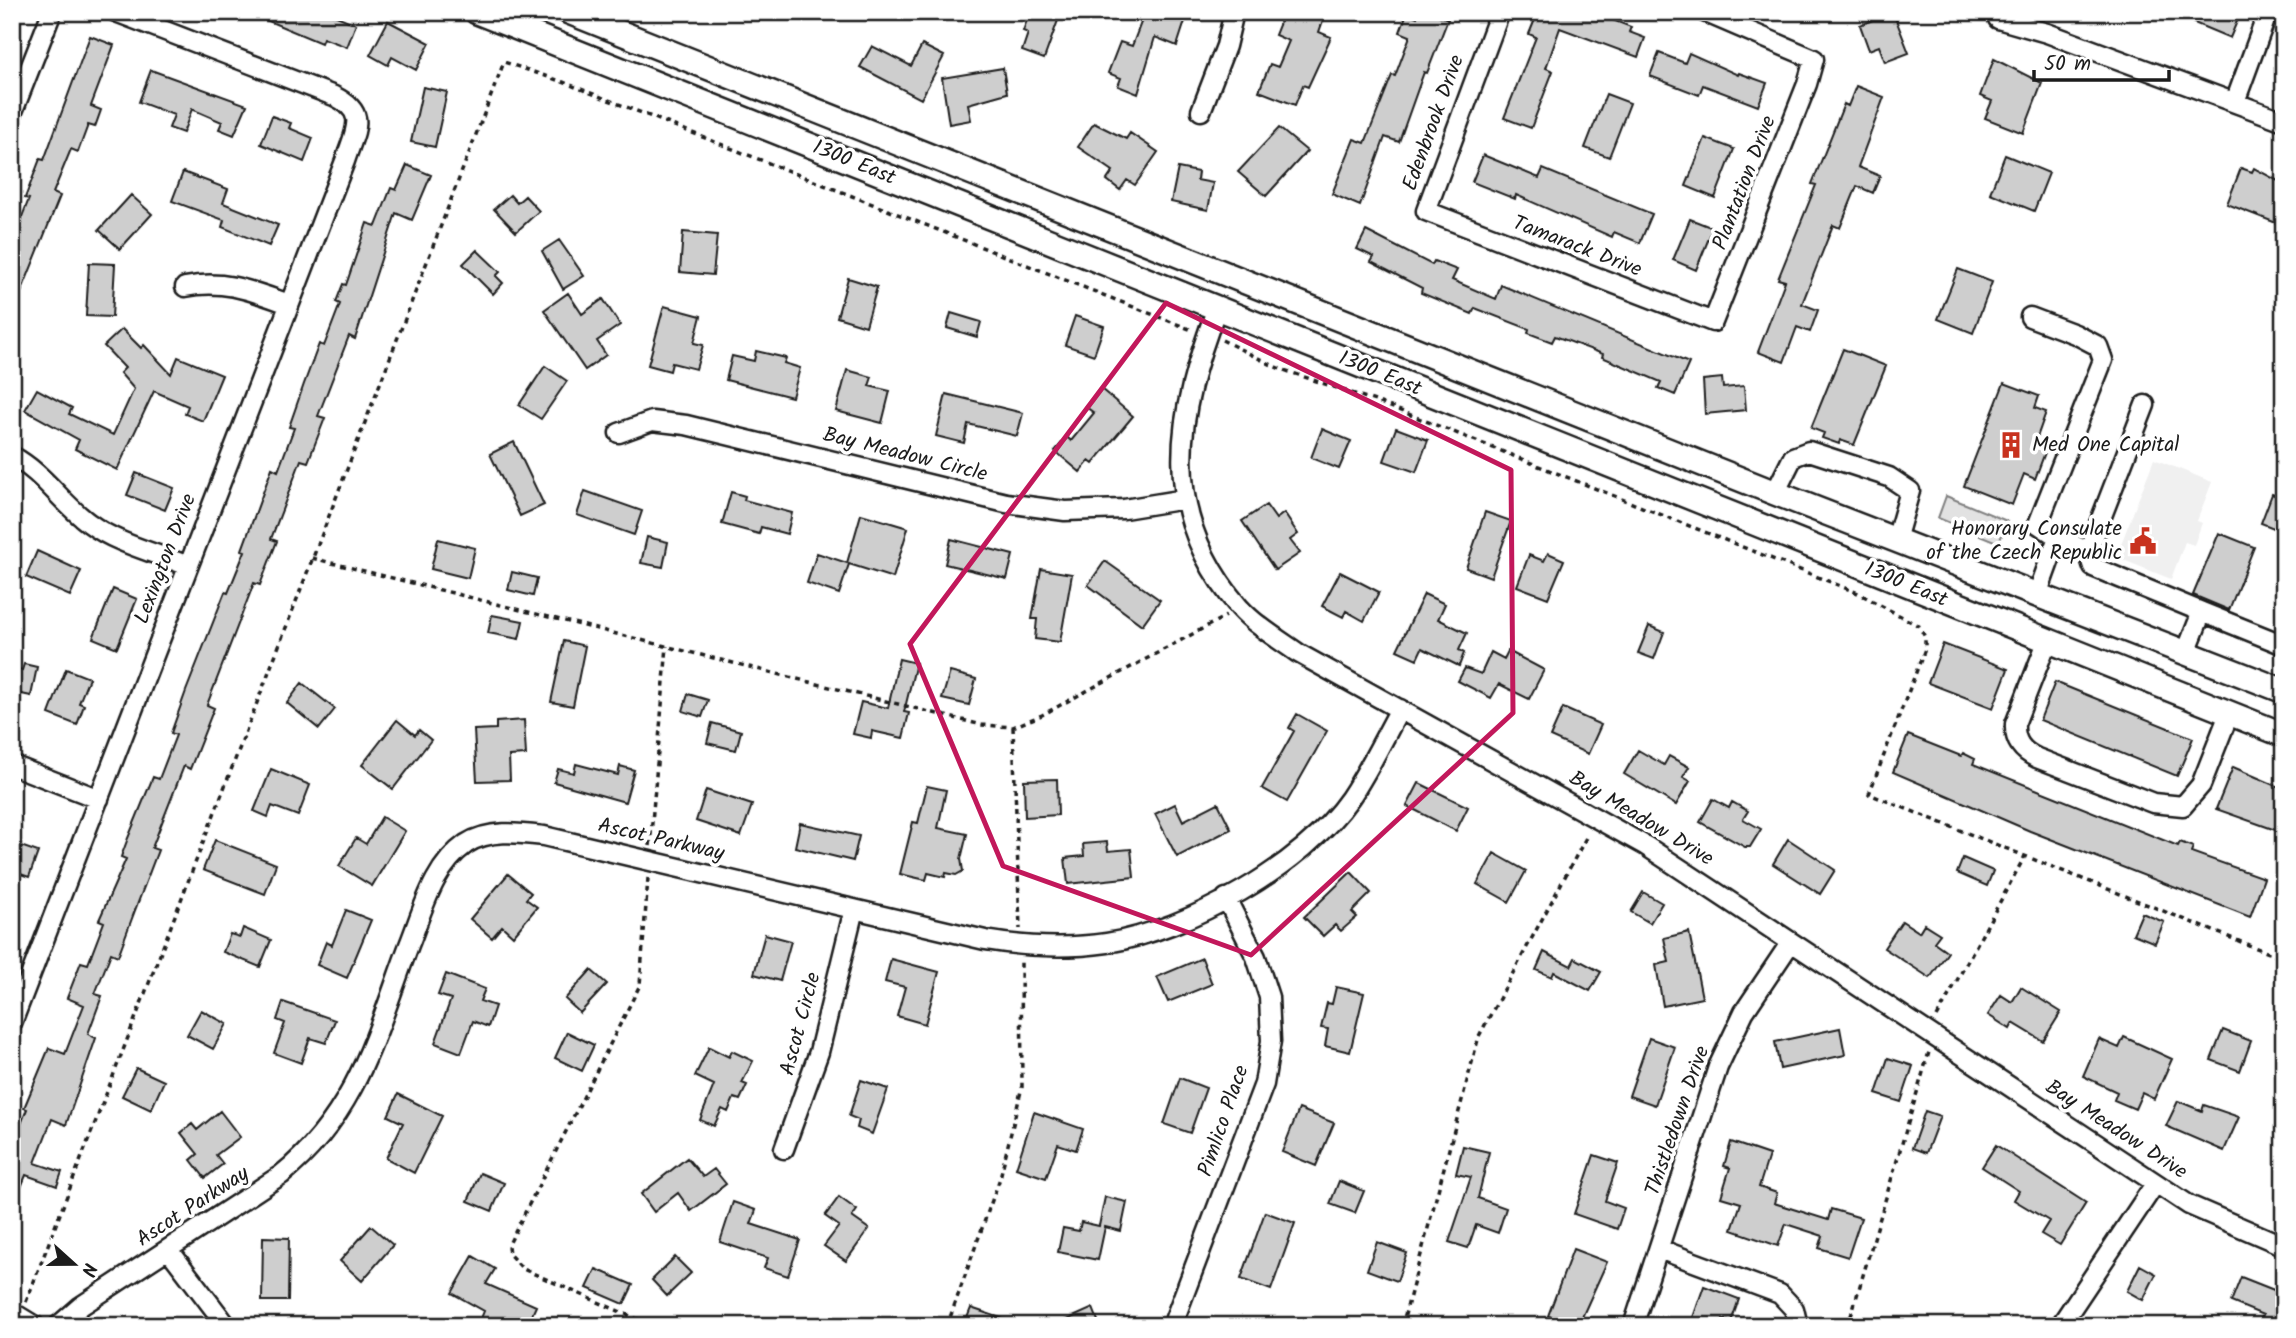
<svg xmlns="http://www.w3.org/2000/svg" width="2296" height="1338" font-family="Kalam,sans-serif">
  <rect width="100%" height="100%" fill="#fff"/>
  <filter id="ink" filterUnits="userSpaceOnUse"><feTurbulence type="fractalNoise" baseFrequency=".0143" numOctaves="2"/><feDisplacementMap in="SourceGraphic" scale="14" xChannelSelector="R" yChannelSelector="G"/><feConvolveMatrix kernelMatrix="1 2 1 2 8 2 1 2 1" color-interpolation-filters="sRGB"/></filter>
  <g filter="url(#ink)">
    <path fill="#f0f0f0" d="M2154,459L2212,482L2197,521L2202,523L2194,545L2185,542L2171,579L2116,557Z"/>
    <path fill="#e2e2e2" stroke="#7f7f7f" stroke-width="2" d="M1946,496L2007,521L1999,543L1938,518Z"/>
    <path fill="#cecece" stroke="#1c1c1c" stroke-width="2" d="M247,12H327L356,24L347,47L323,38L321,43Z
      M1030,12H1061L1044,59L1022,51L1028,33L1023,31Z
      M1145,12H1188L1177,46L1155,37L1138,94L1118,86L1121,78L1108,73L1120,42L1132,46Z
      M1294,12H1326L1319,32L1331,37L1308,87L1303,85L1295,105L1259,91L1270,64L1278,67L1289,41L1275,35L1283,15L1292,18Z
      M1418,12H1431L1448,19L1427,73L1424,72L1399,142L1385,137L1360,206L1332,194L1354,139L1365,143L1392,75L1395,76L1410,36L1400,32L1407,13L1417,17Z
      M1538,12H1592L1631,27L1629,32L1645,38L1638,57L1560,28L1546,68L1553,71L1531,128L1504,118L1536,37L1529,34Z
      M1893,12L1909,53L1885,62L1879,46L1869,50L1860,25Z
      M2168,12H2241L2230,38Z
      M388,21L430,43L416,70L392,57L388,65L370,55Z
      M90,36L114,45L91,106L101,110L95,127L88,125L78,152L71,149L53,193L60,196L12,315V242L29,199L25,198L40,159L44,160Z
      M922,45L944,56L921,99L860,67L872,46L911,66Z
      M1659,53L1685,63L1689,53L1738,75L1739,73L1767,83L1758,106L1703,85L1699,95L1650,76Z
      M1994,59L2042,83L2023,133L1985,118L1992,101L1980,96Z
      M1003,68L1007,93L968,104L971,120L949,124L942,78Z
      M151,70L247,105L234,135L219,129L222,122L192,109L183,133L169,128L174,115L139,102Z
      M1856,86L1884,97L1858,167L1880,176L1873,193L1857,186L1840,228L1833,225L1802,304L1818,310L1810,332L1797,327L1784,362L1758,352L1785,281L1778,279L1816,185L1812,184L1844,104L1848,106Z
      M423,87L447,92L435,147L411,142Z
      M1606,94L1630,103L1609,157L1585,148Z
      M272,116L291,123L289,128L313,138L304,162L261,144Z
      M1094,123L1126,139L1130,133L1158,152L1135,185L1127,180L1120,190L1107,180L1113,171L1078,147Z
      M1279,128L1307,151L1266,196L1238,172Z
      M1705,138L1734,149L1715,198L1686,186Z
      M1483,155L1539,178L1543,169L1652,214L1640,243L1614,232L1612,237L1516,195L1515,199L1472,182Z
      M2005,155L2049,173L2034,211L1990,193Z
      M407,165L431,175L412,220L396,213L355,339L349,336L318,416L325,418L308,462L301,460L271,539L277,541L260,585L254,583L207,705L214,708L190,769L184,766L152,848L158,850L134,913L118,956L111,953L95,994L102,996L88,1034L96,1038L66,1125L52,1119L35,1163L62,1172L57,1186L26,1175L12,1209V1146L27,1109L24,1108L49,1048L65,1054L84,1005L67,998L81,962L88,964L104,922L99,920L126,859L121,857L128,838L153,777L159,779L176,735L171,733L186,691L225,592L228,593L245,551L242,550L272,468L278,471L294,428L289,427L304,384L319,344L324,346L340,304L336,302L343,284L346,285L367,223L376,226L391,188L396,190Z
      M1178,168L1198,172L1197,180L1213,183L1208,210L1171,202Z
      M2241,168L2252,172L2254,168L2284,184V226L2227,204Z
      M183,172L228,189L223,203L278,225L269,246L222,227L224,220L172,201Z
      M131,195L152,214L120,249L99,230Z
      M510,195L517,203L525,196L539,211L516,232L494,209Z
      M1690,219L1713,228L1696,270L1673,260Z
      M1366,231L1432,265L1434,261L1457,270L1452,280L1496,299L1501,285L1689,363L1675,395L1658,388L1661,382L1602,357L1603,354L1555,336L1552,342L1528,333L1529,329L1475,308L1472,314L1421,293L1422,288L1371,262L1374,257L1357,249Z
      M683,232L717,235L713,275L680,272Z
      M559,240L584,276L563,289L542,251Z
      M477,250L500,272L496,276L503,283L493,294L463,264Z
      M89,263L115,264L112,317L86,316Z
      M1958,269L1992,282L1973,333L1938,319Z
      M848,278L877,287L866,326L837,317Z
      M568,293L582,314L603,299L620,325L597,341L606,355L585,370L544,310Z
      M664,306L701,316L694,343L703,345L696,369L672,363L670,371L648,365Z
      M951,313L981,322L977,337L947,328Z
      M1075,316L1104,326L1094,355L1065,345Z
      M122,329L141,348L144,345L171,374L178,357L222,375L203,421L185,414L188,406L154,391L117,470L75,449L79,440L25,410L37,389L72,408L69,414L113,435L134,389L120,373L125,368L104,346Z
      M1843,349L1886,366L1854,445L1840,440L1839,444L1822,438L1824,433L1811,428Z
      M756,351L786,358L784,363L800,368L792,397L726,380L732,356L754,361Z
      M545,366L567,381L541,419L519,405Z
      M847,370L872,377L869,386L890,391L882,423L836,411Z
      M1722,378L1723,388L1744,386L1746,410L1705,414L1703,380Z
      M2004,383L2039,396L2035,408L2046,412L2035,443L2047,447L2035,479L2024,474L2012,505L1964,486Z
      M1101,389L1133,416L1093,464L1089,461L1080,472L1055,451L1067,437L1071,441L1094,413L1086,407Z
      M946,394L1023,413L1017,436L968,424L964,443L936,436Z
      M1396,428L1428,440L1416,472L1384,461Z
      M1322,429L1351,441L1339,469L1311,458Z
      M514,442L544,505L520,516L490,454Z
      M136,473L174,488L165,510L127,495Z
      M585,491L642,511L634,535L577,515Z
      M731,492L745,496L744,500L792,513L787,534L761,527L759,534L722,524Z
      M2272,494L2284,499V532L2261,523Z
      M1266,505L1276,519L1284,513L1298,534L1290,540L1300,553L1275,570L1242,521Z
      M1485,512L1511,521L1491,577L1466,568Z
      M861,514L908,528L893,578L849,564L839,594L807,583L817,553L847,563Z
      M2219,533L2254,547L2229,610L2193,595Z
      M647,537L668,542L663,567L641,563Z
      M438,539L475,548L468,578L431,569Z
      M951,539L1013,555L1007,579L945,564Z
      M37,551L81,571L70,596L26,577Z
      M1548,553L1564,560L1548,598L1517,586L1529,555L1544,561Z
      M1105,561L1160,600L1142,625L1088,585Z
      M1041,569L1072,574L1060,642L1035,639L1037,619H1032Z
      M512,572L537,578L533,596L508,590Z
      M1340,572L1379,592L1364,621L1346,611L1343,617L1322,606Z
      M113,589L137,599L117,648L93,638Z
      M1424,594L1445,604L1438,619L1467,633L1459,650L1464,653L1459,666L1422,648L1417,659L1397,650Z
      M492,615L523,621L519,639L488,633Z
      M1649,626L1664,632L1654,659L1638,653Z
      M564,641L585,646L573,706L551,702Z
      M1943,644L2008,669L1993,708L1928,683Z
      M1508,651L1544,670L1529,699L1499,684L1491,698L1458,681L1465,668L1481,674L1491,652L1504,659Z
      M899,659L916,663L904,712L909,713L903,738L872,731L871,738L853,734L861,702L888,708Z
      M24,664L37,667L31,696L12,692V668L22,670Z
      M66,669L89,678L79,703L84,705L77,725L49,714Z
      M950,672L976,679L969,705L942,699Z
      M2055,682L2193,738L2177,776L2040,720Z
      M302,683L335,709L319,729L287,703Z
      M688,694L708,700L702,717L683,711Z
      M1563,708L1601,725L1588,754L1550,737Z
      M1297,714L1327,731L1287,802L1262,788L1294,731L1289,728Z
      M397,720L415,735L419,730L431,740L393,789L362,765Z
      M524,720L526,755L509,756L510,780L477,781L474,730L496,729V722Z
      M712,723L741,731L736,750L707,743Z
      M1908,735L1961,756L1963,753L1975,759L1973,764L2178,846L2180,842L2193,847L2191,852L2264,878L2250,917L2030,831L1893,772Z
      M1638,750L1664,765L1669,756L1689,767L1683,777L1690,781L1676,805L1624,774Z
      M576,764L618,775L620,766L634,770L625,802L554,782L558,769L574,773Z
      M2233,767L2284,789V833L2216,809Z
      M271,769L310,785L298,816L272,806L268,817L254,811Z
      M1057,779L1058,815L1025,817L1024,780Z
      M1419,783L1468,807L1456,831L1407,806Z
      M927,786L946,790L938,828L967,834L961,859L963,871L956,875L946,873L945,877L928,873L926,880L900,874L913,822L918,823Z
      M706,790L752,805L741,836L696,821Z
      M1713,799L1729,808L1732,802L1748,811L1743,819L1761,829L1750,847H1745L1700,822Z
      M1218,803L1231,829L1177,857L1155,814L1175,804L1183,821Z
      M382,817L405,831L372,886L339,866L356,838L366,844Z
      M800,823L859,836L853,861L795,847Z
      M1788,839L1835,870L1820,894L1773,864Z
      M215,840L276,864L265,894L203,870Z
      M1107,842L1108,851L1131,849L1134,877L1068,884L1065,858L1084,856L1083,844Z
      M12,843L38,852L29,877L12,871Z
      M1494,853L1526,871L1509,902L1477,884Z
      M1963,858L1993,871L1987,886L1957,873Z
      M1351,872L1371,893L1352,912L1357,917L1341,931L1335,925L1323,936L1304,917Z
      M508,874L531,893L526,899L537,907L513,936L502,926L492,938L470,919Z
      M1643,892L1662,903L1650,923L1631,912Z
      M346,910L371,920L347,978L317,965L326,942L332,945Z
      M2142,913L2164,922L2155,943L2133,934Z
      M1902,921L1919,932L1924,924L1940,934L1934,942L1948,952L1930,978L1884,948Z
      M243,928L271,940L260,967L223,952L230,934L240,937Z
      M1689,932L1702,998L1663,1006L1656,965L1669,962L1664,938Z
      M765,934L791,941L780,981L754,974Z
      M1544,952L1571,966L1575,958L1601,972L1590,991L1554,972L1552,977L1536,970Z
      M1202,958L1212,984L1168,1002L1157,977Z
      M891,959L939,972L925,1024L897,1016L905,987L885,982Z
      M591,970L607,984L580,1013L565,999Z
      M446,974L485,989L480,1001L495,1006L488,1027L473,1021L461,1053L435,1043L451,999L438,995Z
      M1336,987L1364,993L1350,1052L1325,1046L1328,1029L1321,1028L1327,1003L1332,1004Z
      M2021,987L2061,1012L2043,1041L2013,1023L2010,1029L1988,1015L2001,995L2012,1002Z
      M283,1002L335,1020L326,1043L310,1038L301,1063L274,1053L285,1023L277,1020Z
      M201,1010L227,1024L213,1049L187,1035Z
      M1840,1028L1845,1055L1780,1069L1775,1042Z
      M2223,1030L2251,1041L2240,1071L2211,1060Z
      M567,1032L594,1045L582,1071L555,1058Z
      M2124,1037L2172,1059L2154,1099L2142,1093L2135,1109L2114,1100L2117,1092L2083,1076L2099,1039L2119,1048Z
      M1649,1038L1675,1047L1655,1105L1629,1096Z
      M709,1047L729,1057L732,1051L753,1061L742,1083L747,1085L740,1100L734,1098L728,1112L722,1109L714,1126L700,1120L714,1085L695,1076Z
      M1888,1058L1913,1066L1901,1102L1876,1094Z
      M136,1068L164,1081L151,1110L122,1096Z
      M1180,1078L1206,1088L1190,1133L1164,1124Z
      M861,1080L888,1089L872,1134L857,1128L859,1120L849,1116Z
      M398,1094L442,1116L414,1173L386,1158L403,1123L388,1116Z
      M2178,1101L2202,1111L2204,1105L2239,1117L2224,1151L2166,1126Z
      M1299,1109L1334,1123L1316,1166L1282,1152Z
      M220,1111L240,1137L216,1155L223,1164L205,1178L191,1160L198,1154L181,1133L192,1124L197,1130Z
      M1925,1111L1940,1116L1926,1153L1912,1148Z
      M1034,1112L1083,1129L1076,1150L1058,1144L1046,1178L1016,1168Z
      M1731,1142L1769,1155L1759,1187L1777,1193L1774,1203L1828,1220L1831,1209L1861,1218L1848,1257L1819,1248L1823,1236L1786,1224L1778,1246L1732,1230L1741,1203L1721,1197L1730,1168L1724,1166Z
      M1996,1145L2086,1203L2060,1245L2041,1234L2049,1221L2014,1200L2019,1191L1982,1167Z
      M1463,1146L1489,1152L1478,1198L1506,1208L1498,1233L1476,1225L1468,1248L1449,1242L1471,1177L1456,1174Z
      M1594,1155L1618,1163L1605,1201L1624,1208L1617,1229L1574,1214Z
      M687,1158L703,1177L714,1169L726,1184L691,1211L678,1193L654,1212L641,1194Z
      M480,1173L504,1183L492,1211L468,1201Z
      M1339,1181L1364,1191L1355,1213L1330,1204Z
      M839,1197L857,1210L852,1217L869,1229L846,1261L824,1246L839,1226L825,1216Z
      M1105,1197L1127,1202L1121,1231L1105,1227L1098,1260L1058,1252L1063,1228L1079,1231L1081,1222L1099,1226Z
      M733,1202L756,1210L751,1224L800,1240L788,1276L764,1268L768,1258L720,1242Z
      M1265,1212L1295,1223L1271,1290L1241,1279Z
      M371,1226L393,1245L362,1281L340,1261Z
      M263,1237L289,1238L288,1301H262Z
      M1377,1242L1407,1253L1397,1281L1367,1270Z
      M1573,1249L1607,1262L1578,1326L1548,1316Z
      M473,1256L495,1269L486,1284L536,1306L527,1326H478L484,1311L452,1293Z
      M675,1257L691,1273L667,1296L652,1280Z
      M2140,1265L2156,1274L2143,1300L2127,1291Z
      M596,1269L633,1285L624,1304L587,1288Z
      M2241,1277L2284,1294V1326L2260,1320L2263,1315L2231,1302Z
      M1704,1286L1739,1299L1731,1322L1723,1319L1721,1326H1690Z
      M971,1308L1015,1323L1014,1326H964Z
      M1093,1308L1100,1326H1053Z"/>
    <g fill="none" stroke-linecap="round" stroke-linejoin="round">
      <defs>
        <path id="minor" d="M1500,12L1426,211L1713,322L1807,84L1814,59L1704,12
          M1998,19L2047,33L2284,121
          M2235,102L2268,12
          M1201,111L1226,46L1234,12
          M12,114L52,12
          M185,287C224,279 252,291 289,304
          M1217,308C1176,414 1158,513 1239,607C1255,625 1278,639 1298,653L1646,846L2189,1205L2284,1246
          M2030,317L2075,334L2098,346L2103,360L2038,524L2058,537L2037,595
          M619,433L652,421L686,425L1006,503L1065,511L1124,509L1185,499
          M12,456C44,473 61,503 89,523C117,544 156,553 188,566
          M1775,493L1793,457L1809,451L1889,477L1910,491L1896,540
          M2058,537L2088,552L2093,567L2202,612
          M2088,552L2145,405
          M2047,642L2015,724C2014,741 2022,751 2037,758L2153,803L2183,806L2201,785L2229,714
          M2186,652L2202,612L2284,645
          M12,765L99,799
          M12,1023L345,161C355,130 369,113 334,96L116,12
          M784,1149L819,1052L854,909
          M1659,1249L1780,1294L1794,1309L1798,1326
          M169,1250L227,1326
          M12,1312L35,1326
          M1175,1318L1264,1084L1271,1041L1269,997L1256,957L1226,898
          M58,1326L81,1306L281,1175C357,1114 376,1033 409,945C423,910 433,867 466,844C489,829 519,833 544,836L985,940C1026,947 1066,949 1107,943C1188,930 1303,866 1350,798C1369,770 1384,738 1400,709
          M1633,1326L1718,1067L1744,1012L1791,942
          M2060,1326L2155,1184"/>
        <path id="major" d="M477,12L2284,735
          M569,12L1775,493L2284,691"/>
      </defs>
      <use href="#minor" stroke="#1c1c1c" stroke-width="23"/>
      <use href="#major" stroke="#1c1c1c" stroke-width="28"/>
      <path stroke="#1c1c1c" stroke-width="3.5" stroke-dasharray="5 5" stroke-linecap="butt" d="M1222,340L1278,368L1378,402L1858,593L1919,626L1925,637V649L1869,794L2284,959
        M312,558L982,725L1013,727L1042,715L1226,616
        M1013,727L1020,929
        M650,846L667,646
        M648,878L640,985L508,1246L509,1254L523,1269L653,1326
        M1937,1017L2025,856
        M26,1302L504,62L563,82L1192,330
        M947,1326L1000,1178L1022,1087L1021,962
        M1402,1326L1479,1036L1588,834
        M1848,1326L1929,1052"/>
      <use href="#minor" stroke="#fff" stroke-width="18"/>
      <use href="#major" stroke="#fff" stroke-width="23"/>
    </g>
  </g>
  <path fill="none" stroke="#c2185b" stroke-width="5" stroke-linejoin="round" d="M1166,303L1511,470L1513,713L1251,955L1003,866L910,644Z"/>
  <defs>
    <symbol id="building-bare" viewBox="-9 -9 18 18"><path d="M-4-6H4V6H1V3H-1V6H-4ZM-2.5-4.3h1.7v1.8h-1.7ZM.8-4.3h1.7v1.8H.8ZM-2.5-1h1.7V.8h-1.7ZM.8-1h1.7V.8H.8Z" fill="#c8321e" stroke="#fff" stroke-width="2.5" paint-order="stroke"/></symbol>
    <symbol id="civic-bare" viewBox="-9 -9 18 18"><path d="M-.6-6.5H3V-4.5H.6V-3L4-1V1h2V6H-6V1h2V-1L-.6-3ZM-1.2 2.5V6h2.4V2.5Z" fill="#c8321e" stroke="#fff" stroke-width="2.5" paint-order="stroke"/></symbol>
  </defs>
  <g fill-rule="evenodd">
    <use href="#building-bare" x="1992" y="426" width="38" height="38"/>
    <use href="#civic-bare" x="2124" y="522" width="38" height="38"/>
  </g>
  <g text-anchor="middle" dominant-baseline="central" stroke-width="7" stroke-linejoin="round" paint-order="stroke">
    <g font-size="21" fill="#1c1c1c" stroke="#fff">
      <text transform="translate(1434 123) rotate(-70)">Edenbrook Drive</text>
      <text transform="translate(854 163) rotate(22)">1300 East</text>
      <text transform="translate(1745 183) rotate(-69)">Plantation Drive</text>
      <text transform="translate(1577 247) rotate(21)">Tamarack Drive</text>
      <text transform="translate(1380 374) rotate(22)">1300 East</text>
      <text transform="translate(905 455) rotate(14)">Bay Meadow Circle</text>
      <text transform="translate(166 559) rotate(-69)">Lexington Drive</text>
      <text transform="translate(1906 585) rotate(22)">1300 East</text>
      <text transform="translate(1641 819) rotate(31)">Bay Meadow Drive</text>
      <text transform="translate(661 840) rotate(13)">Ascot Parkway</text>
      <text transform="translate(801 1024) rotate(-75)">Ascot Circle</text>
      <text transform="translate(1224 1121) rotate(-71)">Pimlico Place</text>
      <text transform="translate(1678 1121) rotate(-71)">Thistledown Drive</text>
      <text transform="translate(2116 1130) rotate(33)">Bay Meadow Drive</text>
      <text transform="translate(193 1207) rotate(-33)">Ascot Parkway</text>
    </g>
    <g font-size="21" fill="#1c1c1c" stroke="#fff" text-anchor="start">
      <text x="2032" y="445">Med One Capital</text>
      <text x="2122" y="529" text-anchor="end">Honorary Consulate<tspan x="2122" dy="24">of the Czech Republic</tspan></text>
    </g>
  </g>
  <rect width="2296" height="1338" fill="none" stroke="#fff" stroke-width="42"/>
  <rect x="21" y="21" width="2254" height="1296" fill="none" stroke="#1c1c1c" stroke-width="2.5" filter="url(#ink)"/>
  <g transform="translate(74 1264) rotate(111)" stroke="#ffffff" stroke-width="5" paint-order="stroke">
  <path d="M0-5L12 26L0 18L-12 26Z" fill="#1c1c1c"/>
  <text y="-10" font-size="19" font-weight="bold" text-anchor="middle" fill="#1c1c1c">N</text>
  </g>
  <path d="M2034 70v10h135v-10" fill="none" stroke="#1c1c1c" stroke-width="3.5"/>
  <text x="2044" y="70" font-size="21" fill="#1c1c1c" stroke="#ffffff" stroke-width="5" paint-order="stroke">50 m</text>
</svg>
